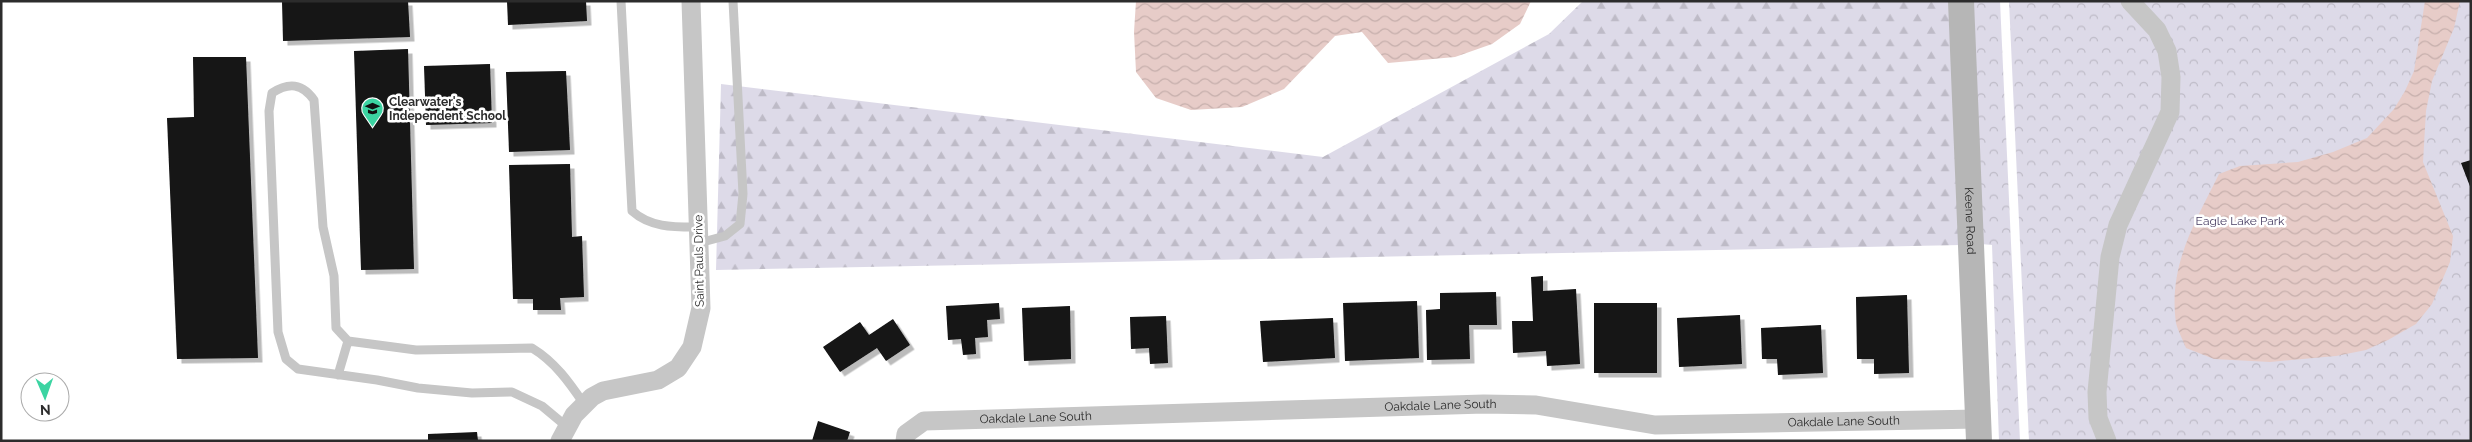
<svg xmlns="http://www.w3.org/2000/svg" width="2472" height="442" font-family="Raleway,sans-serif">
  <defs>
    <pattern id="forest-firs" width="22" height="20" patternUnits="userSpaceOnUse" patternTransform="scale(1.25)"><rect width="22" height="20" fill="#dddae8"/><path d="M5 1l3.5 6h-7zM16 11l3.5 6h-7z" fill="#bebbc7"/></pattern>
    <pattern id="park-crowns" width="20" height="18" patternUnits="userSpaceOnUse" patternTransform="scale(1.25)"><rect width="20" height="18" fill="#dddae8"/><path d="M2 6a3 3 0 1 1 6 0M12 15a3 3 0 1 1 6 0" fill="none" stroke="#bebbc7"/></pattern>
    <pattern id="water-waves" width="16" height="10" patternUnits="userSpaceOnUse" patternTransform="scale(1.25)"><rect width="16" height="10" fill="#e7ccc8"/><path d="M0 5q4-4 8 0t8 0" fill="none" stroke="#c6afac"/></pattern>
    <filter id="shadow"><feDropShadow dx="4.5" dy="4.5" stdDeviation="0" flood-color="#0004"/></filter>
  </defs>
  <rect width="100%" height="100%" fill="#fff"/>
  <path fill="url(#forest-firs)" d="M1583,1H1950L1961,245L716,270L721,84L1323,157L1549,34Z"/>
  <path fill="url(#park-crowns)" d="M1971,1H2000L2020,441H1999L1992,245L1981,244Z
    M2009,1H2471V441H2029Z"/>
  <path fill="url(#water-waves)" d="M1136,1H1531L1520,24L1492,44L1455,57L1388,63L1362,32L1335,36L1284,89L1242,107L1191,110L1156,98L1136,72L1134,32Z
    M2425,1H2460L2454,28L2432,81L2426,111L2423,162L2453,236L2450,262L2432,304L2416,324L2388,340L2366,350L2336,356L2270,362L2214,359L2186,348C2183,340 2178,331 2176,323C2168,265 2195,223 2219,174L2240,166L2298,162L2333,152L2367,138L2394,109L2405,91L2414,71Z"/>
  <path fill="#131313" filter="url(#shadow)" d="M282,1H408L410,37L283,41Z
    M507,1H586L587,21L508,25Z
    M408,49L414,269L361,270L354,51Z
    M193,57H246L258,358L177,359L167,118L194,117Z
    M490,64L492,123L426,125L424,66Z
    M566,71L570,150L509,152L506,72Z
    M2471,160V189L2461,163Z
    M570,164L572,237L582,236L584,297L560,298L561,310H533V299H513L509,165Z
    M1543,276V291L1576,289L1580,364L1547,366L1546,351L1513,353L1512,321H1533L1531,277Z
    M1496,292L1497,325H1469L1470,359L1427,360L1426,310L1440,309V293Z
    M1907,295L1909,373L1874,374V359H1857L1856,297Z
    M1417,301L1419,358L1345,361L1343,303Z
    M999,303L1000,319L987,320L988,337L975,338L976,354L963,355L961,339L948,340L946,306Z
    M1594,303H1657V373H1594Z
    M1070,306L1071,359L1024,361L1022,308Z
    M1740,315L1742,364L1679,367L1677,318Z
    M1166,316L1168,363L1150,364L1149,348L1131,349L1130,317Z
    M1333,318L1335,358L1263,362L1260,321Z
    M893,319L910,345L886,361L877,348L840,372L823,347L860,322L869,335Z
    M1821,325L1823,373L1778,375L1777,359H1762L1761,328Z
    M818,421L850,432L847,441H812Z
    M477,432L478,441H428V434Z"/>
  <g fill="none" stroke-linecap="round" stroke-linejoin="round">
    <path stroke="#c6c6c6" stroke-width="9" d="M621,1L632,211C651,228 675,227 699,227
      M699,243L725,236L740,224L743,194L733,1
      M338,375L348,341
      M566,426L542,406L512,392L472,393L418,388L377,380L298,369L286,359L278,332L269,111L272,93C289,82 302,83 314,100L323,227L334,276L336,328L348,341L416,350L532,348C555,362 569,382 584,404"/>
    <g stroke="#c6c6c6" stroke-width="19">
      <path d="M560,441L574,415L592,397L603,391L658,380L678,368L692,347L701,308L691,1"/>
      <path id="s1" d="M905,441L906,434L924,421L1484,404L1536,405L1655,425L1978,419"/>
      <path d="M2107,441L2098,418L2097,392L2110,257L2118,225L2170,112L2171,77L2167,51L2157,30L2130,1"/>
    </g>
    <path stroke="#b6b6b6" stroke-width="26" id="s2" d="M1961,1L1979,441"/>
  </g>
  <defs>
    <symbol id="school-pin" viewBox="-11 -11 22 30"><path d="M0 17L-7.5 6A9.5 9.5 0 1 1 7.5 6Z" fill="#3cd4a2" stroke="#fff"/><path d="M0-5L7-2L0 1L-7-2ZM-4 1L0 2.5L4 1V4Q0 6-4 4Z" fill="#111"/></symbol>
  </defs>
  <g fill-rule="evenodd">
    <use href="#school-pin" x="360" y="96" width="25" height="34"/>
  </g>
  <g text-anchor="middle" dominant-baseline="central" stroke-width="5" stroke-linejoin="round" paint-order="stroke">
    <g font-size="12" font-weight="bold" fill="#2c2c2c" stroke="#fff" text-anchor="start">
      <text x="389" y="102">Clearwater's<tspan x="389" dy="14">Independent School</tspan></text>
    </g>
    <g font-size="12" fill="#2c2c2c" stroke="#fff">
      <text stroke="none"><textPath href="#s2" startOffset="220">Keene Road</textPath></text>
      <text transform="translate(699 261) rotate(-91)">Saint Pauls Drive</text>
      <text stroke="none"><textPath href="#s1" startOffset="546">Oakdale Lane South</textPath></text>
      <text stroke="none"><textPath href="#s1" startOffset="141">Oakdale Lane South</textPath></text>
      <text stroke="none"><textPath href="#s1" startOffset="951">Oakdale Lane South</textPath></text>
    </g>
    <g font-size="12" fill="#483e63" stroke="#fff">
      <text x="2240" y="221">Eagle Lake Park</text>
    </g>
  </g>
  <rect width="2472" height="442" fill="none" stroke="#2c2c2c" stroke-width="5"/>
  <g transform="translate(45 397) rotate(178)"><circle r="24" fill="#ffffff" stroke="#ababab"/>
  <path d="M0-4L9 19L0 12L-9 19Z" fill="#3cd4a2"/>
  <text y="-8" font-size="14" font-weight="bold" text-anchor="middle" fill="#2c2c2c">N</text>
  </g>
</svg>
